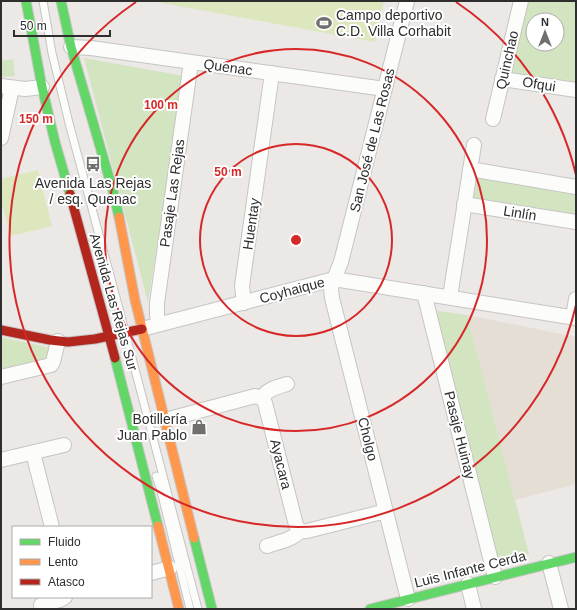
<svg xmlns="http://www.w3.org/2000/svg" width="577" height="610" font-family="Arial,sans-serif">
  <rect width="100%" height="100%" fill="#ebe8e5"/>
  <path fill="#e5ded4" d="M467,315L576,337V484L515,500Z"/>
  <path fill="#d3e4c0" fill-rule="evenodd" d="M526,1H576V84L508,73ZM533,20H557V44H533Z
    M84,58L184,76L148,302Z
    M13,59L15,76L1,77V61Z
    M476,176L576,194V218L472,200Z
    M430,310L467,315L529,554L493,564Z
    M1,337L51,348L47,362L1,374Z"/>
  <path fill="#dde7be" d="M162,1H384L375,42L162,3Z
    M38,170L52,226L10,236L1,200V179Z"/>
  <g fill="none" stroke-linecap="round" stroke-linejoin="round">
    <defs>
      <path id="lane" d="M43,1L52,53L69,123L122,320L198,609
        M156,476L161,491L190,609"/>
      <path id="street" d="M407,1L341,262L332,284L331,288L332,298L408,599
        M71,47L91,48L385,89
        M502,79L576,90
        M1,86L25,89L42,87
        M493,119L521,1
        M1,138L12,88
        M470,169L576,187
        M464,204L576,222
        M424,293L495,577
        M450,297L474,145
        M244,303L242,286L272,73
        M573,317L576,299
        M159,324L157,315V303L191,62
        M142,329L334,279L576,318
        M1,377L51,365L53,362L58,341
        M262,398C267,389 277,387 287,384
        M165,420L255,396L262,398L265,403L296,525C298,530 302,532 307,531L386,511
        M33,453L52,527
        M1,460L64,445
        M267,546C279,542 292,540 300,531
        M549,563L561,609
        M151,573L170,568
        M468,584L474,609
        M41,605L60,600L65,597"/>
      <path id="fast" d="M26,1L42,87L55,142L70,194
        M61,1L71,47L113,191L119,217
        M115,358L158,526
        M194,538L212,609
        M370,609L576,557"/>
      <path id="slow" d="M119,217L135,300L194,538
        M158,526L179,609"/>
      <path id="jam" d="M70,194L115,358
        M1,330L50,340L68,342L95,339L142,329"/>
    </defs>
    <use href="#lane" stroke="#c6c5c5" stroke-width="9"/>
    <use href="#street" stroke="#c6c5c5" stroke-width="16"/>
    <use href="#fast" stroke="#c6c5c5" stroke-width="11"/>
    <use href="#slow" stroke="#c6c5c5" stroke-width="11"/>
    <use href="#jam" stroke="#c6c5c5" stroke-width="11"/>
    <use href="#lane" stroke="#fcfcfb" stroke-width="7"/>
    <use href="#street" stroke="#fcfcfb" stroke-width="14"/>
    <use href="#fast" stroke="#63d668" stroke-width="9"/>
    <use href="#slow" stroke="#ff974d" stroke-width="9"/>
    <use href="#jam" stroke="#b3261e" stroke-width="9"/>
  </g>
  <g fill="none" stroke="#d62828" stroke-width="2">
    <circle cx="296" cy="240" r="96"/>
    <circle cx="296" cy="240" r="191"/>
    <path d="M576 305A287 287 0 1 1 136 2M456 2A287 287 0 0 1 576 175"/>
  </g>
  <defs>
    <symbol id="stadium-bare" viewBox="-9 -9 18 18"><path d="M0-5a6.5 5 0 1 0 0 10a6.5 5 0 1 0 0-10ZM-3.5-1.8h7v3.6h-7Z" fill="#706f6e" stroke="#fff" stroke-width="2.5" paint-order="stroke"/></symbol>
    <symbol id="bus-bare" viewBox="-9 -9 18 18"><path d="M-5-6H5V4H4V6H2V4H-2V6H-4V4H-5ZM-3.5-4V0h7V-4ZM-3.5 1.2v1.5H-2V1.2ZM2 1.2v1.5H3.5V1.2Z" fill="#706f6e" stroke="#fff" stroke-width="2.5" paint-order="stroke"/></symbol>
    <symbol id="shop-bare" viewBox="-9 -9 18 18"><path d="M-5-2.5h2.3a2.7 3.5 0 0 1 5.4 0H5L5.5 6h-11ZM-1.5-2.5h3a1.5 2.3 0 0 0-3 0Z" fill="#706f6e" stroke="#fff" stroke-width="2.5" paint-order="stroke"/></symbol>
  </defs>
  <g fill-rule="evenodd">
    <use href="#stadium-bare" x="313" y="12" width="22" height="22"/>
    <use href="#bus-bare" x="82" y="153" width="22" height="22"/>
    <use href="#shop-bare" x="188" y="416" width="22" height="22"/>
  </g>
  <g text-anchor="middle" dominant-baseline="central" stroke-width="4" stroke-linejoin="round" paint-order="stroke">
    <g font-size="14" fill="#2e2e2e" stroke="#fff" text-anchor="start">
      <text x="336" y="15">Campo deportivo<tspan x="336" dy="16">C.D. Villa Corhabit</tspan></text>
      <text x="93" y="183" text-anchor="middle">Avenida Las Rejas<tspan x="93" dy="16">/ esq. Quenac</tspan></text>
      <text x="187" y="419" text-anchor="end">Botillería<tspan x="187" dy="16">Juan Pablo</tspan></text>
    </g>
    <g font-size="14" fill="#2e2e2e" stroke="#fff">
      <text transform="translate(507 60) rotate(-77)">Quinchao</text>
      <text transform="translate(228 67) rotate(8)">Quenac</text>
      <text transform="translate(539 84) rotate(9)">Ofqui</text>
      <text transform="translate(372 140) rotate(-76)">San José de Las Rosas</text>
      <text transform="translate(172 193) rotate(-82)">Pasaje Las Rejas</text>
      <text transform="translate(520 213) rotate(9)">Linlín</text>
      <text transform="translate(251 224) rotate(-82)">Huentay</text>
      <text transform="translate(292 290) rotate(-15)">Coyhaique</text>
      <text transform="translate(114 302) rotate(74)">Avenida Las Rejas Sur</text>
      <text transform="translate(460 435) rotate(76)">Pasaje Huinay</text>
      <text transform="translate(368 439) rotate(76)">Cholgo</text>
      <text transform="translate(281 464) rotate(76)">Ayacara</text>
      <text transform="translate(470 569) rotate(-14)">Luis Infante Cerda</text>
    </g>
  </g>
  <circle cx="296" cy="240" r="6" fill="#d62828" stroke="#fff" stroke-width="2"/>
  <g font-size="12" text-anchor="middle" font-weight="bold" fill="#d62828" stroke="#fff" stroke-width="4" stroke-linejoin="round" paint-order="stroke">
    <text x="161" y="109">100 m</text>
    <text x="36" y="123">150 m</text>
    <text x="228" y="176">50 m</text>
  </g>
  <rect width="577" height="610" fill="none" stroke="#2e2e2e" stroke-width="4"/>
  <rect x="12" y="526" width="140" height="72" fill="#ffffff" stroke="#ababab"/>
  <rect x="20" y="539" width="20" height="6" fill="#63d668" stroke="#ababab"/>
  <text x="48" y="546" font-size="12" fill="#2e2e2e">Fluido</text>
  <rect x="20" y="559" width="20" height="6" fill="#ff974d" stroke="#ababab"/>
  <text x="48" y="566" font-size="12" fill="#2e2e2e">Lento</text>
  <rect x="20" y="579" width="20" height="6" fill="#b3261e" stroke="#ababab"/>
  <text x="48" y="586" font-size="12" fill="#2e2e2e">Atasco</text>
  <g transform="translate(545 32)"><circle r="19" fill="#ffffff" stroke="#ababab"/>
  <path d="M0-3L7 15L0 10L-7 15Z" fill="#706f6e"/>
  <text y="-6" font-size="11" font-weight="bold" text-anchor="middle" fill="#2e2e2e">N</text>
  </g>
  <path d="M14 30v6h96v-6" fill="none" stroke="#2e2e2e" stroke-width="2"/>
  <text x="20" y="30" font-size="12" fill="#2e2e2e" stroke="#ffffff" stroke-width="3" paint-order="stroke">50 m</text>
</svg>
